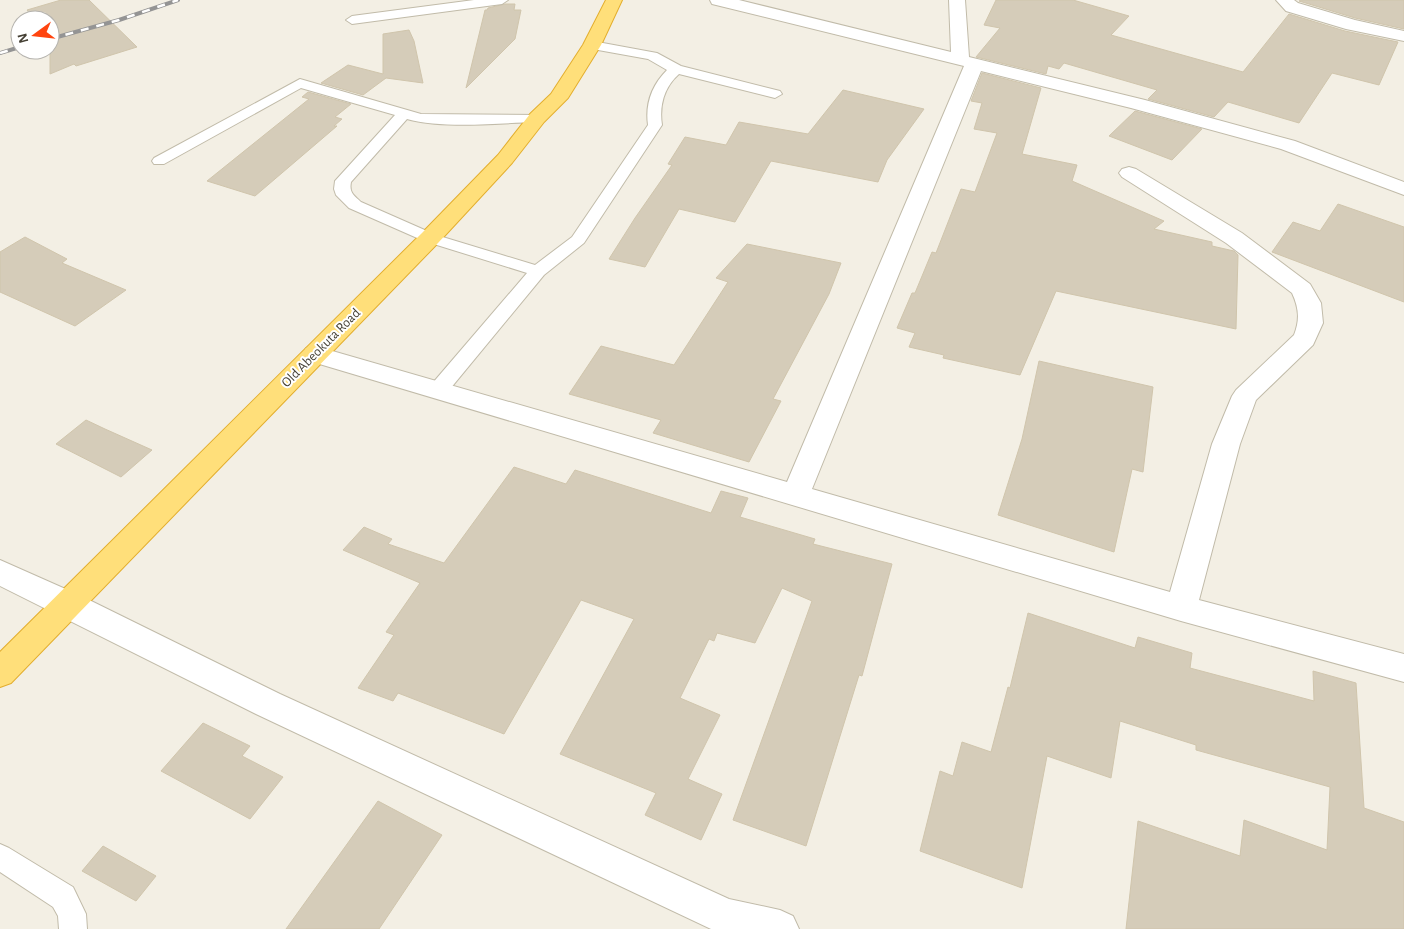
<svg xmlns="http://www.w3.org/2000/svg" width="1404" height="929" font-family="'Alegreya Sans',sans-serif">
  <rect width="100%" height="100%" fill="#f3efe4"/>
  <path fill="#d5ccb9" stroke="#d0c5ac" d="M61,0H89L137,47L76,66L74,64L50,74V20H35L27,10Z
    M996,0H1073L1129,16L1111,35L1243,72L1289,14L1345,31L1398,42L1379,85L1332,73L1299,123L1228,102L1214,117L1148,99L1157,90L1064,63L1059,69L1048,66L1046,74L976,57L1000,28L984,25Z
    M1301,0H1404V29L1355,18L1299,1Z
    M505,4H515L514,10H521L515,39L466,88L485,10H487L488,8Z
    M409,30L414,41L423,83L386,78L363,95L321,83L348,65L383,74V34Z
    M982,73L1041,88L1022,154L1077,165L1072,181L1164,221L1154,229L1212,242V246L1234,251L1238,255L1236,329L1056,291L1020,375L943,358L944,355L909,347L915,333L897,328L912,293H915L932,252L936,253L961,189L975,192L997,133L974,129L982,103L971,101Z
    M843,90L924,109L887,160L878,182L771,161L735,222L679,209L645,267L609,259L635,218L672,165L668,164L685,137L726,145L739,122L808,134Z
    M308,92L351,104L335,117L342,119L334,126H337L255,196L207,181L309,99L302,97Z
    M1135,111L1202,129L1172,160L1109,136Z
    M1338,204L1404,227V302L1272,252L1293,222L1320,231Z
    M25,237L67,259L62,263L126,290L75,326L0,292V252Z
    M747,244L841,263L829,294L773,399L781,401L749,462L653,433L661,420L569,394L601,346L674,365L728,282L716,278Z
    M1039,361L1153,387L1143,472L1132,469L1114,552L998,515L1022,439Z
    M86,420L105,429L152,450L121,477L56,444Z
    M514,467L566,484L575,470L711,513L721,491L748,498L740,517L815,539L813,544L892,564L862,676L859,675L806,846L733,820L812,601L782,588L755,643L717,633L714,641L709,639L680,698L720,715L688,779L722,794L701,840L645,815L656,793L560,754L634,619L581,600L504,734L398,693L393,701L358,688L394,635L386,632L420,583L343,550L364,527L392,539L388,544L444,563Z
    M1028,613L1135,648L1138,637L1192,653L1190,668L1314,701L1313,671L1356,683L1364,808L1404,822V929H1126L1138,821L1240,856L1244,820L1327,850L1330,787L1196,750V745L1120,721L1111,778L1047,756L1022,888L920,851L940,771L953,776L962,742L991,752L1008,687L1010,688Z
    M203,723L250,746L242,756L283,777L250,819L161,771Z
    M378,801L442,835L379,929H286Z
    M103,846L156,876L136,901L82,871Z"/>
  <g fill="none" stroke-linecap="round" stroke-linejoin="round">
    <defs>
      <path id="service" d="M474,0H508L502,4L352,24L346,20L352,16Z
        M592,41L657,53L681,66L780,91L782,94L775,98L679,74C664,87 659,106 662,125L584,243L544,275L445,395L438,397L431,395L429,390L431,385L527,273L424,241L349,208L336,195L334,189L335,181L395,115L301,88L164,164H154L152,161L154,158L300,79L421,114L542,115L544,118L542,121L537,122C500,123 441,129 407,119L351,182C349,192 353,195 361,202L436,235L535,265L572,237L648,125C645,104 652,85 667,70L648,59L587,48L585,45Z
        M0,844L9,848L73,887L86,914L87,929H59L58,916L53,907L0,872Z"/>
      <path id="minor" d="M710,0H739L951,52L949,0H965L969,57L1145,100L1295,141L1404,182V195L1281,149L1131,108L981,71L812,489L1170,592L1212,444L1232,396L1236,390L1294,335C1300,320 1299,308 1292,293L1226,243L1122,177L1119,173L1122,169L1129,167L1136,169L1242,233L1310,284L1321,303L1323,323L1313,345L1256,400L1240,444L1199,600L1404,654V682L1181,621L306,360L303,354L306,348L315,346L787,482L964,66L712,4Z
        M1276,0H1294L1298,3L1355,20L1404,31V41L1346,29L1286,11Z
        M0,560L79,595L280,694L729,899L780,910L793,916L799,929H711L256,714L0,586Z"/>
      <path id="trunk" d="M606,0H622L601,45L568,98L544,122L512,163L438,243L11,683L0,687V652L422,233L498,155L530,114L551,94L583,45Z"/>
    </defs>
    <use href="#service" stroke="#c1bba9" stroke-width="2"/>
    <use href="#minor" stroke="#c1bba9" stroke-width="2"/>
    <use href="#trunk" stroke="#e3ae2e" stroke-width="2"/>
    <use href="#service" fill="#fff" fill-rule="evenodd"/>
    <use href="#minor" fill="#fff" fill-rule="evenodd"/>
    <use href="#trunk" fill="#ffdf7a" fill-rule="evenodd"/>
    <defs>
      <path id="rail" d="M50,39L119,20L178,0
        M0,53L20,47"/>
    </defs>
    <use href="#rail" stroke="#949494" stroke-width="4"/>
    <use href="#rail" stroke="#fff" stroke-width="2.5" stroke-dasharray="8" stroke-linecap="butt"/>
  </g>
  <g text-anchor="middle" dominant-baseline="central" stroke-width="4" stroke-linejoin="round" paint-order="stroke">
    <g font-size="14" fill="#454034" stroke="#fff">
      <text transform="translate(321 348) rotate(-45)">Old Abeokuta Road</text>
    </g>
  </g>
  <g transform="translate(35 35) rotate(255)"><circle r="24" fill="#ffffff" stroke="#b5b3ae"/>
  <path d="M0-4L9 19L0 12L-9 19Z" fill="#ff450f"/>
  <text y="-8" font-size="14" font-weight="bold" text-anchor="middle" fill="#454034">N</text>
  </g>
</svg>
